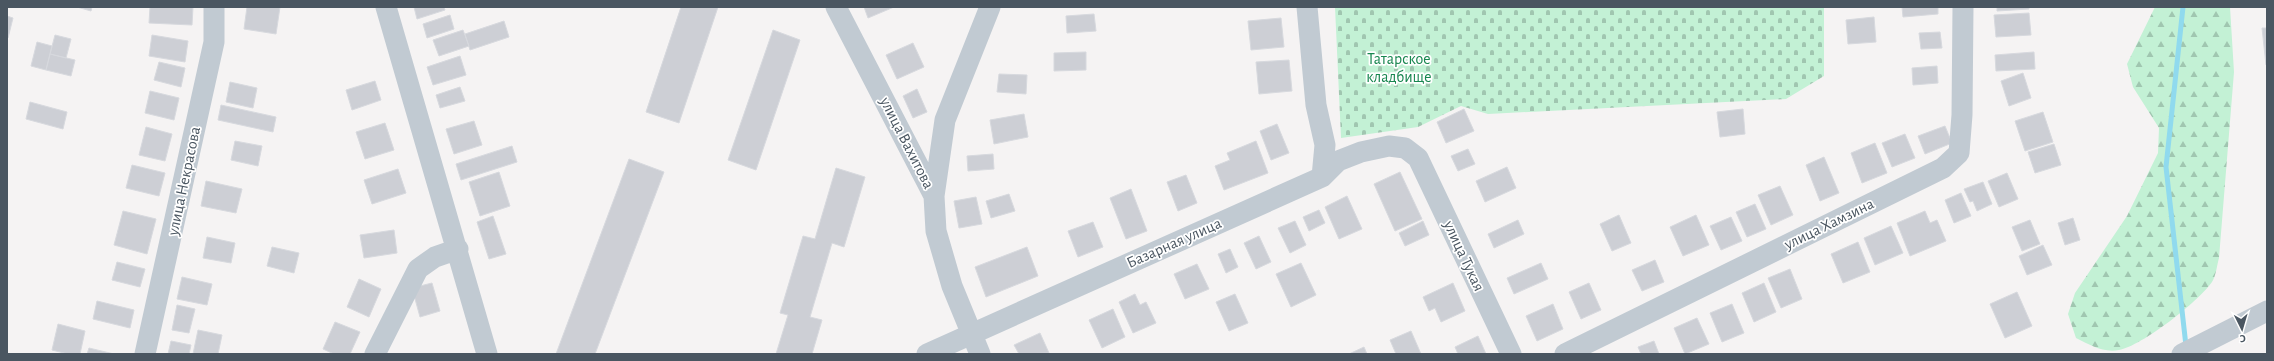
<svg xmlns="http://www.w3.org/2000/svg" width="2274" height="361" font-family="'Alegreya Sans',sans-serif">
  <defs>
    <pattern id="forest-firs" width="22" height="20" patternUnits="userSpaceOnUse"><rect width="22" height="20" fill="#c3f1d5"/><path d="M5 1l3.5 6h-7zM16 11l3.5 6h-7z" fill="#a0c6b0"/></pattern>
    <pattern id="cemetery-stones" width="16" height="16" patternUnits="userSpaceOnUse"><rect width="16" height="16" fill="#c3f1d5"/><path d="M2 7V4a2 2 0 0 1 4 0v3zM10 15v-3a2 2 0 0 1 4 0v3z" fill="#a0c6b0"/></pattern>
  </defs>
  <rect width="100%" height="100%" fill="#f5f3f3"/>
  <path fill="url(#forest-firs)" d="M2155,7H2230L2234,72L2219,258C2217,265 2216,276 2212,282C2199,301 2142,346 2119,350C2103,353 2090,345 2076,338L2068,314L2075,293L2127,216L2158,153L2159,128L2133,87L2127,64Z"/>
  <path fill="url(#cemetery-stones)" d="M1335,7H1824V76L1786,99L1488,114L1461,106L1418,127L1341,138Z"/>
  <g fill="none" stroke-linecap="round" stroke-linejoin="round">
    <path stroke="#90daee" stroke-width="5" d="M2183,7L2166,167L2186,346"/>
  </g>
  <path fill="#cdcfd5" stroke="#d7d9de" d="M77,7H92L91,11Z
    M150,7H193L192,25L149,23Z
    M247,7H280L276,34L244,29Z
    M414,7H444L445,10L417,19Z
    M681,7H718L679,123L646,112Z
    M864,7H894L868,18Z
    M1902,7H1938V14L1903,17Z
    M1997,7H2029V9L1997,11Z
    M2029,13L2031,35L1996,37L1994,15Z
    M1094,14L1096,31L1067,33L1066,16Z
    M450,15L454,29L427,38L423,24Z
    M7,16L13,18L8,38H7Z
    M1874,17L1876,42L1848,44L1846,20Z
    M1281,18L1284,47L1251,50L1248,21Z
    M504,21L509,37L470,50L465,34Z
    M2262,28H2267V65H2266Z
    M463,30L469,46L439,56L433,40Z
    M773,30L800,40L756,170L728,160Z
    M1940,32L1942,48L1921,49L1919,33Z
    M55,35L71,39L66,58L50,54Z
    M152,35L188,41L185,62L149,56Z
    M37,42L52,46L46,70L31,66Z
    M913,43L924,67L897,79L886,55Z
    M1086,52V70L1054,71V53Z
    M2034,52L2035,69L1996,71L1995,55Z
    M50,54L75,60L71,76L46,70Z
    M460,56L466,75L433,85L427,67Z
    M1289,60L1292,91L1259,94L1256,62Z
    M159,62L185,68L181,87L154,80Z
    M1937,66L1938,83L1913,85L1912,68Z
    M2023,73L2031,98L2009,106L2001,81Z
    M999,74L1027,75L1026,94L997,92Z
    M375,81L381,100L352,110L346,90Z
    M230,82L257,88L253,108L226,102Z
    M460,87L465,101L440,108L436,95Z
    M917,89L927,112L913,118L903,96Z
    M150,91L179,98L174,120L145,113Z
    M30,102L67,112L63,129L26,119Z
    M221,105L276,117L273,132L218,120Z
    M1464,109L1474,131L1446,143L1437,122Z
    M1743,109L1745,134L1720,137L1717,112Z
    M2043,112L2053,142L2025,151L2015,121Z
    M1024,114L1028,137L994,144L990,120Z
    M474,121L482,145L454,154L446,129Z
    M385,123L394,150L365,159L356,132Z
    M1277,124L1289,153L1271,160L1260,131Z
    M1945,126L1952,143L1925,154L1918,136Z
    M146,127L172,134L165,161L139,155Z
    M1905,134L1915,158L1892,167L1882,143Z
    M235,141L262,146L258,166L231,160Z
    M1256,141L1268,173L1224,190L1215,166L1230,160L1227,153Z
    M1875,143L1887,173L1862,183L1851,153Z
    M2054,144L2061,165L2035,173L2028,152Z
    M512,146L517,162L461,180L456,164Z
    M1468,149L1475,164L1458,171L1451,156Z
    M993,154L994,169L968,171L967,156Z
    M1824,157L1839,193L1820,201L1806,165Z
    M629,159L664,172L595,354H556Z
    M132,165L165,173L159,196L126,188Z
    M1507,167L1516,188L1485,202L1476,181Z
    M836,168L865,177L844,247L832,243L810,317L822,320L812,354H776L788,315L780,313L803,236L815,239Z
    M398,169L406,193L372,204L364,180Z
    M499,172L510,206L480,216L469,182Z
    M1400,172L1422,219L1395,231L1374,184Z
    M2007,173L2018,199L1999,207L1988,181Z
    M1186,175L1197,203L1178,211L1167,182Z
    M206,181L242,189L236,213L201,206Z
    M1983,182L1992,204L1977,211L1973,201L1970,202L1964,189Z
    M1780,186L1793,215L1771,225L1758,195Z
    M1131,189L1147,231L1126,239L1110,198Z
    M1961,193L1971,216L1954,223L1945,200Z
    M1009,194L1015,211L991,218L986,201Z
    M1347,196L1362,229L1339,239L1325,207Z
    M976,197L982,224L959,228L954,201Z
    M1755,204L1766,229L1747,237L1736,212Z
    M1319,210L1325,223L1309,231L1303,217Z
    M123,211L156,219L147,254L114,245Z
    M1925,211L1930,223L1937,220L1946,241L1910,256L1897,223Z
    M1619,215L1631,243L1612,251L1600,224Z
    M1696,215L1709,245L1683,256L1670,227Z
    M493,216L506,254L489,259L477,222Z
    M1731,217L1742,241L1721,250L1710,226Z
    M2073,218L2080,240L2065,245L2058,223Z
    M1518,220L1524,234L1494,248L1488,234Z
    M2030,220L2040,244L2022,251L2012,227Z
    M1295,221L1306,245L1290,253L1278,228Z
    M1423,221L1429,235L1405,246L1399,233Z
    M1093,222L1103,247L1078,257L1068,231Z
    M1891,226L1903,253L1875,265L1864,238Z
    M394,230L397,253L364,258L360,235Z
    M1259,236L1271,262L1256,269L1244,243Z
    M207,237L235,243L231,263L203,258Z
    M1858,242L1870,272L1843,283L1831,254Z
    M2043,245L2052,265L2027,275L2019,256Z
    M272,247L299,253L294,273L267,266Z
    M1027,247L1038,276L986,297L975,267Z
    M1230,249L1238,267L1226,273L1218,254Z
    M1655,260L1664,282L1642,291L1632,270Z
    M117,262L145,269L140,287L112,280Z
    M1301,263L1316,295L1291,307L1276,274Z
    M1541,263L1548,279L1514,294L1507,278Z
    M1197,264L1209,289L1185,299L1174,274Z
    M1790,269L1802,299L1781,308L1768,278Z
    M182,277L212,284L207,305L177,299Z
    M359,279L381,289L369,317L347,307Z
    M432,283L440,311L420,317L412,288Z
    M1453,283L1465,311L1441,322L1435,308L1429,311L1423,297Z
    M1589,283L1601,310L1581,319L1569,292Z
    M1764,283L1776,312L1754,322L1742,293Z
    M2017,292L2032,326L2005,338L1990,304Z
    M1135,294L1140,305L1146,302L1156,323L1133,333L1119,302Z
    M1235,294L1248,323L1229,331L1216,302Z
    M97,301L134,310L130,328L93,319Z
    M1553,304L1563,329L1537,341L1526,316Z
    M1732,304L1744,333L1722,342L1710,313Z
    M177,305L195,309L189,333L172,330Z
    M1113,309L1125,337L1102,348L1089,320Z
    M1697,318L1709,344L1685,354L1674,328Z
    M335,322L360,332L350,354H334L323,349Z
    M58,324L85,331L80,354H68L52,350Z
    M198,330L222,335L218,354H193Z
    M1411,331L1421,354H1396L1390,340Z
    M1040,333L1049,353L1019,354L1014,345Z
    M1478,336L1486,354H1458L1455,347Z
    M171,341L191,345L189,354H168Z
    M1654,341L1659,354H1641L1638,347Z
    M1364,347L1367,354H1349Z
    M89,348L114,354H87Z"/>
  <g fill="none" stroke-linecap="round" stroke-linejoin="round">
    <path stroke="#c1cad2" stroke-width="21" d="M386,7L487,354
      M836,7L934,196L936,231L952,286L980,354
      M1307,7L1316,105L1325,145L1322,177
      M934,196L945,120L990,7
      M145,354L214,42V7
      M375,354L418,269L435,257L458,249
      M927,354L1322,177L1338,161L1361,152L1389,146L1405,148L1418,158L1511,354
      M1565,354L1943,168L1959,153L1962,115L1963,7
      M2182,354L2267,311"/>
  </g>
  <g text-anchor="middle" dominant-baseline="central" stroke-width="3.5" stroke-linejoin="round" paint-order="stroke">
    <g font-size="16" fill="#17864f" stroke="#fff">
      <text x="1399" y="59">Татарское<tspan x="1399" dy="18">кладбище</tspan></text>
    </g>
    <g font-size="16" fill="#4a5661" stroke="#fff">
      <text transform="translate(907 143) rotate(63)">улица Вахитова</text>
      <text transform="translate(184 181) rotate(-78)">улица Некрасова</text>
      <text transform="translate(1829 224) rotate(-26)">улица Хамзина</text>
      <text transform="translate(1174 243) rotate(-24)">Базарная улица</text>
      <text transform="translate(1464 256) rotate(65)">улица Тукая</text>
    </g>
  </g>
  <rect width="2274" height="361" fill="none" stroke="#4a5661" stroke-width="16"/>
  <g transform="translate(2242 329) rotate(175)" stroke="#ffffff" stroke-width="3" paint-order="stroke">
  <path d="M0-3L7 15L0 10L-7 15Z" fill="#4a5661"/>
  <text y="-6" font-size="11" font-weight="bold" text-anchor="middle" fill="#4a5661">С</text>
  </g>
</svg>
